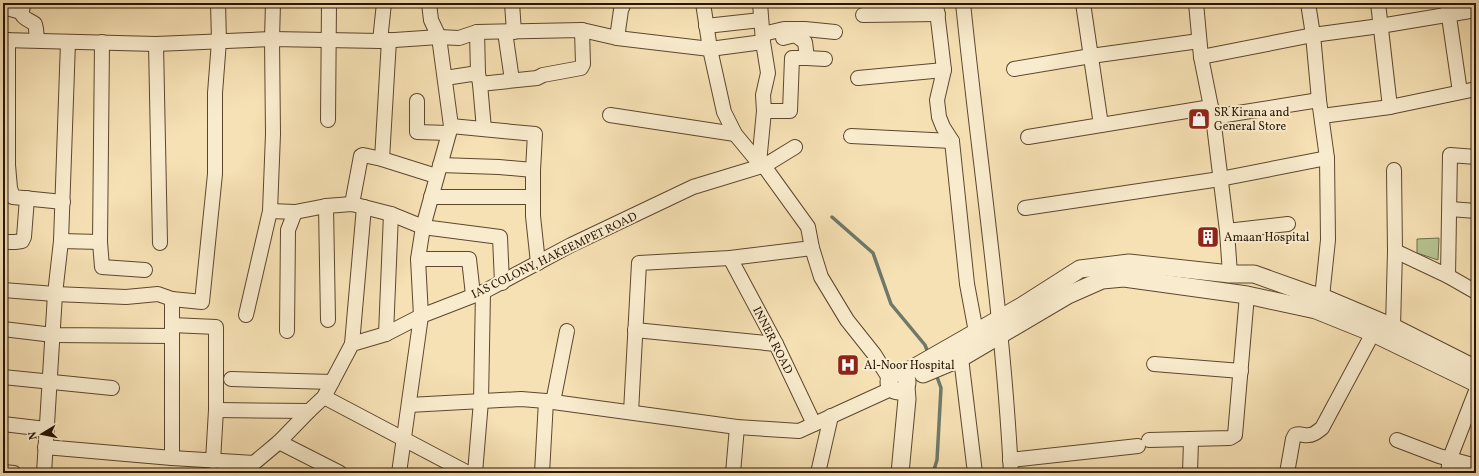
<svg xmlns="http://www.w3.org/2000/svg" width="1479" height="476" font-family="Vollkorn,serif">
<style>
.green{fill:#b6c492;stroke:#6f6c4a}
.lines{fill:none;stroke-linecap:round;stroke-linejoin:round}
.stream{stroke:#6e796a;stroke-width:3.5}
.minor-casing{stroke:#5c472e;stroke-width:16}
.tertiary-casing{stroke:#5c472e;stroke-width:19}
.minor{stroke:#f9ecce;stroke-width:14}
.tertiary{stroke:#f9ecce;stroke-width:17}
.labels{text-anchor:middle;stroke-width:4;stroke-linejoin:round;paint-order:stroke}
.poi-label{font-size:12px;fill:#281402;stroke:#f9ecce;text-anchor:start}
.street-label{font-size:12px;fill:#281402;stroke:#f9ecce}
</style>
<rect width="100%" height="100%" fill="#f6e1b4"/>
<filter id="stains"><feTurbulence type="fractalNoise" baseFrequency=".005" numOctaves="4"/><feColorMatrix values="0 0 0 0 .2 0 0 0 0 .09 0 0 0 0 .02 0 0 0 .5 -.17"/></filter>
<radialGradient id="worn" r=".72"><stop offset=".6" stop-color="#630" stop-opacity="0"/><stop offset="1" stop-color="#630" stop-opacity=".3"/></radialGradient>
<polygon class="green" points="1439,238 1438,260 1417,253 1417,239"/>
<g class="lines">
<g class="stream">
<polyline points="832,217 873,253 891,304 925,345 929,355"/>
<polyline points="933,473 937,460 941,388 936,374"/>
</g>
<g class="minor-casing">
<g id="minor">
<path d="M 24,3 C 19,19 23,16 35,24 L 36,29 L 37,40"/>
<polyline points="512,3 514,32"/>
<polyline points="703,3 710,49 724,112 735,134 759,163 764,166 808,227 812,248 821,277 847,320 874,354 889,378"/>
<polyline points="760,3 763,42 768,73 763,95 764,111 790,111 792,58 807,58 825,59"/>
<polyline points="936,3 944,70 937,100 939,117 943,127 952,141 967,284 976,332"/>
<path d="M 963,3 C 979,160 1003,316 1011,473"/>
<polyline points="1083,3 1101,125"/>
<polyline points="1196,3 1201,57 1213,117 1227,231 1230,274"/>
<polyline points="1308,3 1313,35 1319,100 1327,158 1328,240 1322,297 1318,306"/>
<polyline points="1378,3 1390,107"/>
<polyline points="1447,3 1460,92"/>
<polyline points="3,7 21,12"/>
<polyline points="863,15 938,14"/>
<polyline points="706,26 761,20"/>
<polyline points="477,32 478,73"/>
<polyline points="505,32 512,80"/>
<polyline points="763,34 784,29 805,29 835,32"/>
<polyline points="617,38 621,10 624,3"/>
<polyline points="783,38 795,35 805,42 807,58"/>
<polyline points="3,40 156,44 272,39 380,41 439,37 459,38 477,32 582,30 617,38 710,49 763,42"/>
<polyline points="8,40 8,165 10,188 13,197 63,202"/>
<polyline points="389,40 382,159 436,176"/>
<polyline points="380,41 384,3"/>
<polyline points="102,42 100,242 102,267 145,270"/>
<polyline points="156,44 160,243"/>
<polyline points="1201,57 1313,35 1380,26 1476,10"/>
<polyline points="1014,69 1091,56 1199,41"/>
<polyline points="445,78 478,73 480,84 484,129"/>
<polyline points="858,78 944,70"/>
<polyline points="480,84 537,78 543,75 581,68 583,64 582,30"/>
<polyline points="417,101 417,132 448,133"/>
<polyline points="610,115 735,134"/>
<polyline points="1322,116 1390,107 1476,89"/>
<polyline points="1213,117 1319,100"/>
<polyline points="328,120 329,3"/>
<polyline points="451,126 535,134 533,170 533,216 538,263"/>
<polyline points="851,136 952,141"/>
<polyline points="1028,137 1211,107"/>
<polyline points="759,163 764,111"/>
<polyline points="440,165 499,167 533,170"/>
<polyline points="764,166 795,147"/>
<polyline points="431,197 533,197"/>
<polyline points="352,204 361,156 363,155 382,159"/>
<polyline points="326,206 328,320"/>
<polyline points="1025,208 1220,179 1327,158"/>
<polyline points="1450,209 1476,211"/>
<polyline points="270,211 295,212 326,206 352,204 391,214 423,227 500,237 502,283"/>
<polyline points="1227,231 1288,224"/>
<polyline points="61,241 100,242"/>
<polyline points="3,242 15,242 22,241 24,237 27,198"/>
<polyline points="1395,251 1448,276 1476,292"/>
<polyline points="730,258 776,344 814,424"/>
<polyline points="418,259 469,259 473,295"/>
<polyline points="1448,276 1450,155 1476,157"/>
<polyline points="3,290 55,294 126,297 158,294 172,299 202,302 215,174 215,93 219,41 218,3"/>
<polyline points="172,299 172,458"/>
<polyline points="246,315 270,211 273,134 272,39 273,3"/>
<polyline points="172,325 216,327 216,410 213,461"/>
<polyline points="3,329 53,335 172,336"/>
<polyline points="635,330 776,344"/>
<polyline points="287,331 288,230 295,212"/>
<polyline points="386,334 391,214"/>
<polyline points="1391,337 1393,327 1395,251 1394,170"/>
<polyline points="352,344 364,207"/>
<polyline points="961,358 975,473"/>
<polyline points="1154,364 1241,371"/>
<polyline points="3,377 112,388"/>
<polyline points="231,379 332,382"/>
<polyline points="324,397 468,473"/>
<polyline points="553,402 567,331"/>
<polyline points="409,405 521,399 546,401 737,427 799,431 891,389"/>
<polyline points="216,410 309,411"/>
<polyline points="631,412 639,263 730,258 812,248"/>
<polyline points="3,424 46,429"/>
<polyline points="1149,440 1230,438 1235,435 1247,295"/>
<polyline points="1397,440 1439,456 1476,466"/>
<polyline points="279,442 340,473"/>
<polyline points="45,447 172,458 254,463 279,442 309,411 324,397 352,344 386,334 421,316 483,292 571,245 693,187 762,166"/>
<polyline points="1010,460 1138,446"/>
<polyline points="3,472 14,473"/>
<polyline points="44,473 55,294 61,241 68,42"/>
<polyline points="399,473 421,316 418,259 423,227 451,126 439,37 431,20 429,3"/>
<polyline points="475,473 481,401 483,292"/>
<polyline points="542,473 546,401"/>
<polyline points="733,473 737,427"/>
<polyline points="818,473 831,416"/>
<polyline points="1190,473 1191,440"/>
<path d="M 1287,473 L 1293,439 L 1295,435 C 1301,433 1304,436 1309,435 C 1314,435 1318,431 1322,428 L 1373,333"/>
<polyline points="1448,473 1450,458 1476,391"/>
</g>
</g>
<g class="tertiary-casing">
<g id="tertiary">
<circle cx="898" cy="382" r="9"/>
<polyline points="903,374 1022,306 1080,269 1129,263 1230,274 1254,274 1310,294 1322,297 1393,327 1476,369"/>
<polyline points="923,374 961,358 1068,295 1102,280 1124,278 1247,295 1316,310 1373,333 1476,383"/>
<polyline points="900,473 907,399 906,387"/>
</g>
</g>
<use href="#minor" class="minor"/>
<use href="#tertiary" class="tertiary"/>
</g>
<defs>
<g id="shop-square" transform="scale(1.15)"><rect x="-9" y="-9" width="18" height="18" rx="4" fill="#8f2418" stroke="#f9ecce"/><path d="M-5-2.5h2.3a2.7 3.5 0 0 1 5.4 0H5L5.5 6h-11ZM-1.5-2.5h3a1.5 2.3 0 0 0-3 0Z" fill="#fff"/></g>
<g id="building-square" transform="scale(1.15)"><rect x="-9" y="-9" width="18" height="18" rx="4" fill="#8f2418" stroke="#f9ecce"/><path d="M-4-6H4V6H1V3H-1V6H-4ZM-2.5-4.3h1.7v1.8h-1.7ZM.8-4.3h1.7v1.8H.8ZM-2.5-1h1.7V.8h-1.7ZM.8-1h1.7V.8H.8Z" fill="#fff"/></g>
<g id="hospital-square" transform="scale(1.15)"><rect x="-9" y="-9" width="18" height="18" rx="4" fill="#8f2418" stroke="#f9ecce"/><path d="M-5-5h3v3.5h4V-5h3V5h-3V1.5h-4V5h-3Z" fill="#fff"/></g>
</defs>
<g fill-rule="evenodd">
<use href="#shop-square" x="1199" y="119"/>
<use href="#building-square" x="1208" y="237"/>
<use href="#hospital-square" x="848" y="365"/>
</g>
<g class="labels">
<g class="poi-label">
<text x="1214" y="116">SR Kirana and<tspan x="1214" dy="14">General Store</tspan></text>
<text x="1224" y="241">Amaan Hospital</text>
<text x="864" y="369">Al-Noor Hospital</text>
</g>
<g class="street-label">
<text transform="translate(554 255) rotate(-26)" y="4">IAS COLONY, HAKEEMPET ROAD</text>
<text transform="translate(773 340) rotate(63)" y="4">INNER ROAD</text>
</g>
</g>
<rect width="1479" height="476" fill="none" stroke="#f6e1b4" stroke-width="16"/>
<rect x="4" y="4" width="1471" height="468" fill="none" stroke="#281402" stroke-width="2"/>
<rect x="8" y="8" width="1463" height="460" fill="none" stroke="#281402"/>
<g transform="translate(42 434) rotate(260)" stroke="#f9ecce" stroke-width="3" paint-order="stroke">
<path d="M0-3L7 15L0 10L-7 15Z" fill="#281402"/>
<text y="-6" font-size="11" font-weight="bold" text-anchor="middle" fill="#281402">N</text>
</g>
<rect width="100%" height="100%" filter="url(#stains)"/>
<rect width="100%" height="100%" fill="url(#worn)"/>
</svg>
